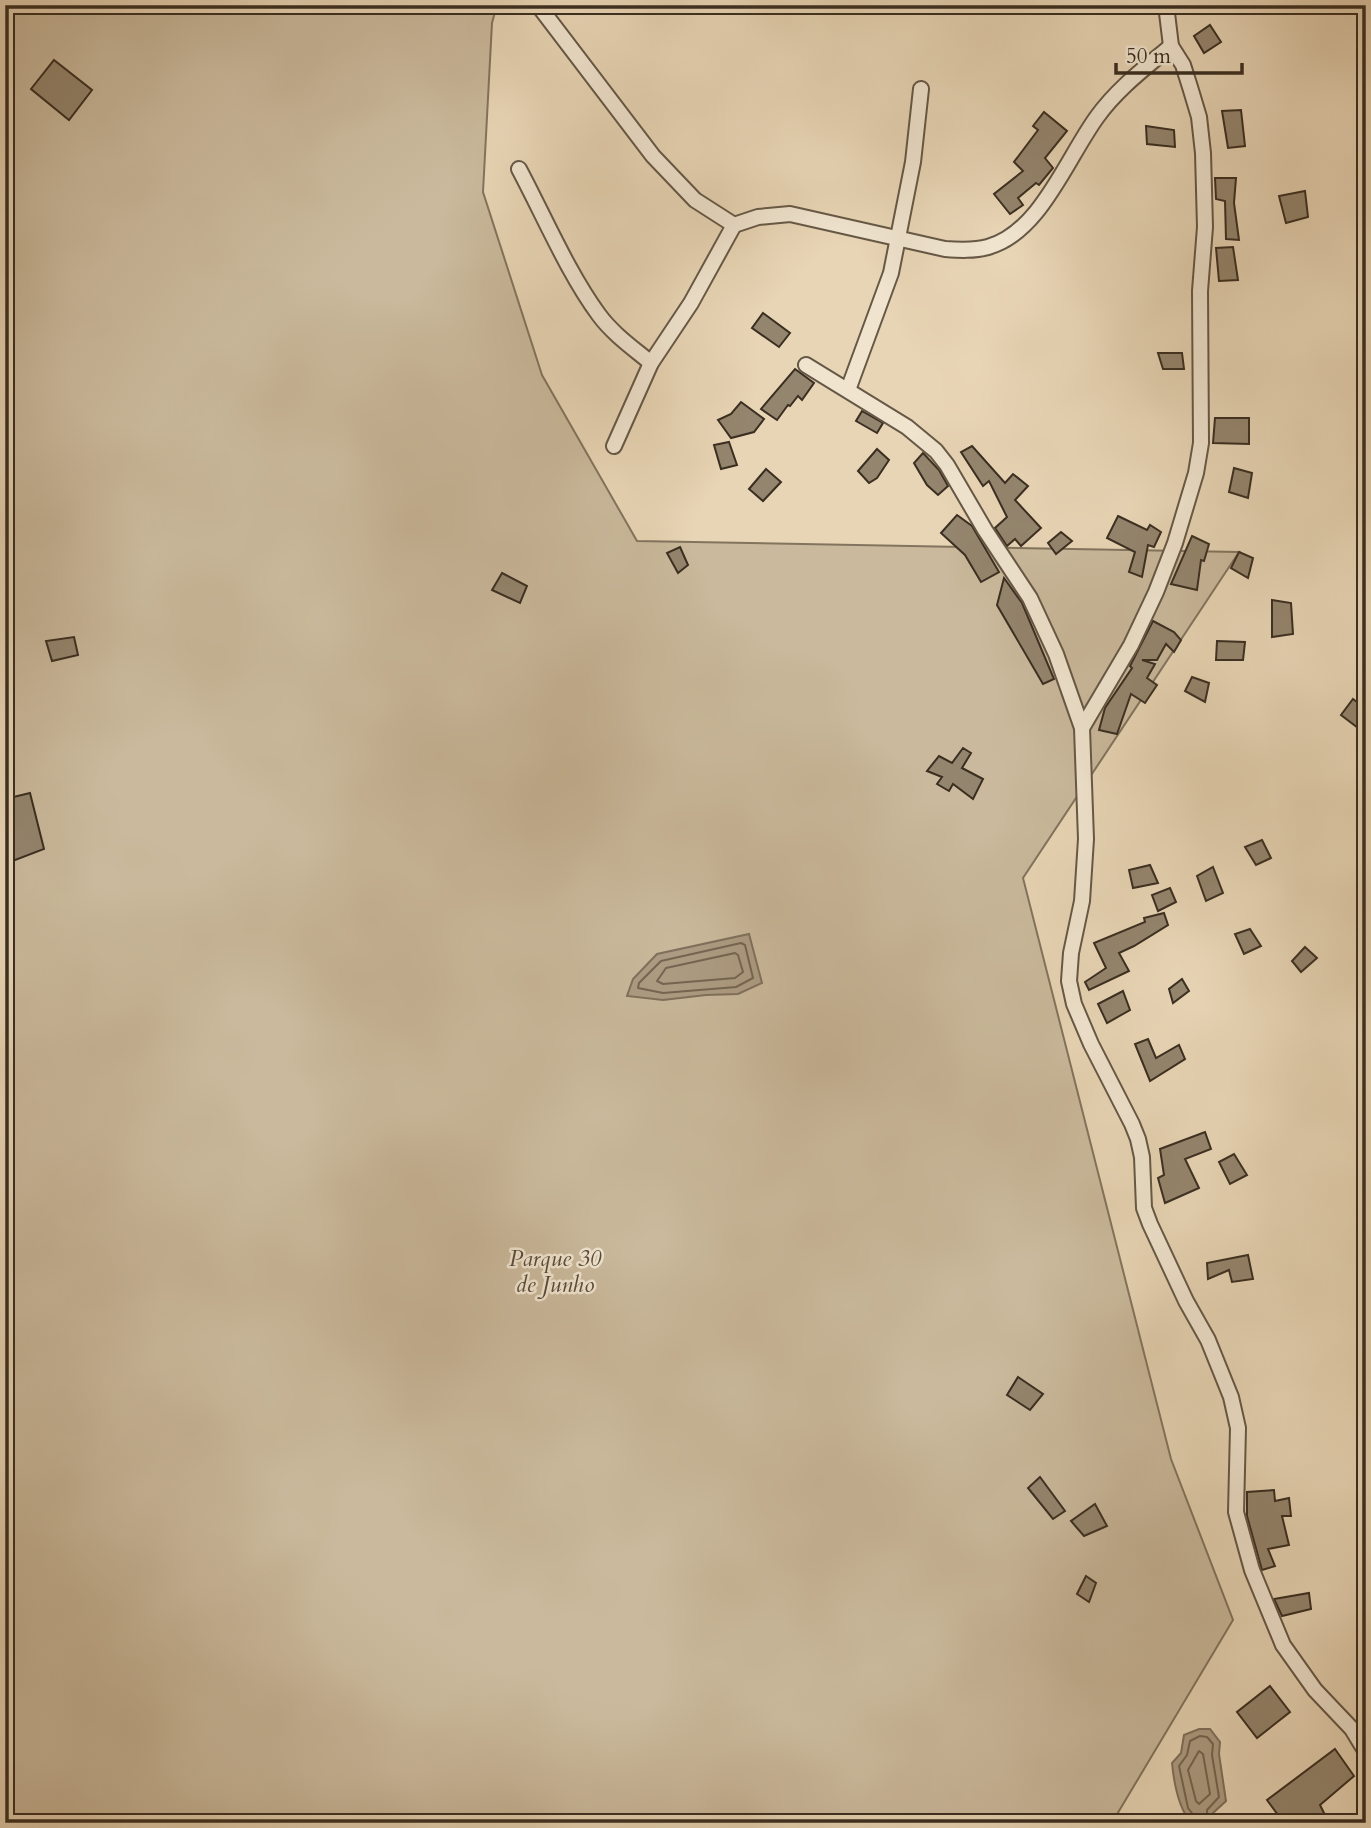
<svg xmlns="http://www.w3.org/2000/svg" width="1371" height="1828" font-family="Cardo,serif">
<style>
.green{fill:#cab99c;stroke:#82745e;stroke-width:2}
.water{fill:#ad9c83;stroke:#7f705c;stroke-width:2}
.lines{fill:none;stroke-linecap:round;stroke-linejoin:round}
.shore{stroke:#746552;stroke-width:2}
.building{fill:#94856e;stroke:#3a2e21;stroke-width:2}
.street-casing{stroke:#665846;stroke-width:18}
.street{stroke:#f0e4cf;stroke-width:14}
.labels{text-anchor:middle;stroke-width:5;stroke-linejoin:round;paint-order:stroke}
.park-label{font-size:23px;font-style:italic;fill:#574a3a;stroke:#f0e4cf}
</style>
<rect width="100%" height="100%" fill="#e8d5b5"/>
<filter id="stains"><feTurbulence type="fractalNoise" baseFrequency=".00286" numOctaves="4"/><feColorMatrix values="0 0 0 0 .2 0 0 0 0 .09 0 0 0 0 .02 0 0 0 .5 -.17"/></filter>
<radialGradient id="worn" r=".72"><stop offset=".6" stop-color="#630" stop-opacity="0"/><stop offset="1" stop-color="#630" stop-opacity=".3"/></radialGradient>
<polygon class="green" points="5,5 497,5 492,23 483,192 542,375 637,541 1239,552 1023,878 1171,1459 1233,1620 1113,1821 1116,1823 5,1823"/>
<g class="water">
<polygon points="749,934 762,983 738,994 706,995 663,1000 627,996 633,979 657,954"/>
<path d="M 1199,1729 L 1210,1729 L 1220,1742 L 1219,1754 L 1226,1801 L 1213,1813 L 1213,1823 L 1191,1823 C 1178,1807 1174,1784 1172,1763 L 1181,1753 L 1184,1735 Z"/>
</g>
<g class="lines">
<g class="shore">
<polygon points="741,943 745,945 753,978 736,987 663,993 638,988 639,983 661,961"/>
<polygon points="735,953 738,955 743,972 735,978 663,984 657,981 666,968"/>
<polygon points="1199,1751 1203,1754 1210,1794 1199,1804 1196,1801 1188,1770"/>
<polyline points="1196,1823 1195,1817 1188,1808 1179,1766 1187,1755 1190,1741 1200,1736 1207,1737 1213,1744 1212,1755 1219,1797 1207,1810 1207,1823"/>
</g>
</g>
<g class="building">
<polygon points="1210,25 1221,42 1204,53 1194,36"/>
<polygon points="54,60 92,90 69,120 31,89"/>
<polygon points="1241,110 1245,146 1228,148 1222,111"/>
<polygon points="1044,112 1067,131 1045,158 1053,168 1039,185 1036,183 1018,198 1023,205 1010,214 994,194 1023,171 1014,162 1038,130 1033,126"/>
<polygon points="1146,126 1174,130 1175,147 1147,144"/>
<polygon points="1215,178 1236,178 1234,203 1239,240 1226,239 1225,201 1216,199"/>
<polygon points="1305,191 1308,217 1286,223 1279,196"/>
<polygon points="1233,247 1238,280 1219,281 1216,248"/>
<polygon points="763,313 790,333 779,347 752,328"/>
<polygon points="1158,353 1182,353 1184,369 1163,369"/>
<polygon points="795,369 814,383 802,400 798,396 790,406 788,405 777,420 761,409"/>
<polygon points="741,402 764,419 754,432 731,438 718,420 731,414"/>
<polygon points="862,411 883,423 877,433 856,421"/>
<polygon points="1215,418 1249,418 1249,444 1213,443"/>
<polygon points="729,442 737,465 721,469 714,445"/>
<polygon points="972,446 1005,483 1013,474 1028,486 1015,500 1041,528 1021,546 1015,539 1007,546 995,528 1007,517 989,481 983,486 961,452"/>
<polygon points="877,449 889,460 877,478 869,483 858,471"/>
<polygon points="923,453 939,470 948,486 938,495 927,485 914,463"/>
<polygon points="1234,468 1252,473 1248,498 1229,492"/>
<polygon points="766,469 781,482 763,501 749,489"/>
<polygon points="957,515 972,526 999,572 981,582 965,555 941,533"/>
<polygon points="1118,516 1147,530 1150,525 1161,532 1154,547 1148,545 1142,577 1129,572 1135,552 1107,538"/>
<polygon points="1061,532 1072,541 1056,554 1048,543"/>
<polygon points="1192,536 1209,544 1204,561 1201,560 1197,590 1171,584"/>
<polygon points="680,547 688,565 678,573 667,553"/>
<polygon points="1239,552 1253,558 1248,578 1231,568"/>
<polygon points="502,573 527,586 520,603 492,590"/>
<polygon points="1004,578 1022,603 1054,679 1043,684 997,605"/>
<polygon points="1272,600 1291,603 1293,634 1272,637"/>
<polygon points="1153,621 1174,632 1181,640 1174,652 1166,644 1157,660 1142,660 1155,664 1147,678 1157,685 1145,703 1131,694 1117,734 1099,730 1105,708 1132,668 1130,666"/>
<polygon points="74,637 78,655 52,661 46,641"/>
<polygon points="1217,641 1245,642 1243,660 1216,660"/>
<polygon points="1192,677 1209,683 1205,702 1185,691"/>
<polygon points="1353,699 1366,709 1366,734 1341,715"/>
<polygon points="963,748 971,753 962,768 983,779 973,799 953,784 949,791 937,784 942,777 927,771 939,756 952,763"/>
<polygon points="30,793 44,849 10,862 5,846 5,799"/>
<polygon points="1262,840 1271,858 1256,865 1245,847"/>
<polygon points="1150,865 1158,883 1133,888 1129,870"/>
<polygon points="1213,867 1223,893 1206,901 1197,876"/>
<polygon points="1170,888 1176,902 1158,911 1152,895"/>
<polygon points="1164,913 1168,925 1134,946 1119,953 1129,971 1089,990 1085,982 1106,968 1094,943 1145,922 1144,918"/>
<polygon points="1250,929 1261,946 1244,954 1235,934"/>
<polygon points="1305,947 1317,958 1301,972 1292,961"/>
<polygon points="1182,979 1189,991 1173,1003 1169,989"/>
<polygon points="1123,991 1130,1010 1107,1023 1098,1004"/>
<polygon points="1148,1039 1156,1058 1179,1045 1185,1059 1150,1081 1135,1044"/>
<polygon points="1205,1132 1211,1149 1185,1159 1199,1188 1165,1203 1158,1178 1164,1175 1160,1149"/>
<polygon points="1234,1154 1247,1175 1230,1184 1219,1162"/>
<polygon points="1248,1255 1253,1279 1232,1282 1229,1270 1208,1279 1207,1263"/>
<polygon points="1018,1377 1043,1394 1030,1410 1007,1395"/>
<polygon points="1040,1477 1065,1511 1053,1519 1028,1488"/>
<polygon points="1274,1490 1275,1501 1289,1498 1291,1516 1282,1516 1289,1545 1268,1549 1275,1566 1262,1570 1247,1516 1247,1492"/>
<polygon points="1095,1504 1107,1526 1084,1536 1071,1521"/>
<polygon points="1086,1576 1096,1583 1089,1602 1077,1594"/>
<polygon points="1309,1593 1311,1609 1282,1616 1274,1599"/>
<polygon points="1270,1686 1290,1712 1257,1738 1237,1712"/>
<polygon points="1335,1749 1354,1776 1320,1805 1329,1823 1284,1823 1267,1800"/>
</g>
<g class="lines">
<g class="street-casing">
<g id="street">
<polyline points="538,5 653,156 695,200 734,225"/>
<path d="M 519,169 C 544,216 568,273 599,315 C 613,334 633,348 651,363"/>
<polyline points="806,365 907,427 936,451 947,465 985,530 1030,598 1056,654 1082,728 1086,839 1082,901 1071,953 1069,981 1074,1004 1091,1044 1132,1124 1138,1139 1142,1157 1144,1208 1150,1224 1186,1301 1208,1340 1231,1397 1238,1428 1236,1512 1252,1570 1283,1645 1315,1690 1352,1729 1366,1752"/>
<polyline points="848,390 891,273 913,162 921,89"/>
<path d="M 614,446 L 651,363 L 691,303 L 734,225 L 758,217 L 790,214 L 945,249 C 959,250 974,251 988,247 C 1040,233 1067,158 1097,117 C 1117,89 1145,68 1171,46"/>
<polyline points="1082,728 1131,645 1156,592 1175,543 1196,473 1201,443 1200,291 1205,227 1203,153 1199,117 1190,87 1183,65 1171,46 1166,5"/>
</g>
</g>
<use href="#street" class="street"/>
</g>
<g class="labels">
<g class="park-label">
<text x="555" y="1266">Parque 30<tspan x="555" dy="26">de Junho</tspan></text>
</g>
</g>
<rect width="1371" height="1828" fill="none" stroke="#e8d5b5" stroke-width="28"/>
<rect x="7" y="7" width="1357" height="1814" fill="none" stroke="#3a2e21" stroke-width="3.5"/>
<rect x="14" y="14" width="1343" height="1800" fill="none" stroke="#3a2e21" stroke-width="2"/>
<path d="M1116 63v10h126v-10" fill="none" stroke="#3a2e21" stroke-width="3.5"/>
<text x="1126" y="63" font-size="21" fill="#3a2e21" stroke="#f0e4cf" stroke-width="5" paint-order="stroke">50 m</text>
<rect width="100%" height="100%" filter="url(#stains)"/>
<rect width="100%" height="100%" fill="url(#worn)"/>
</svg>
